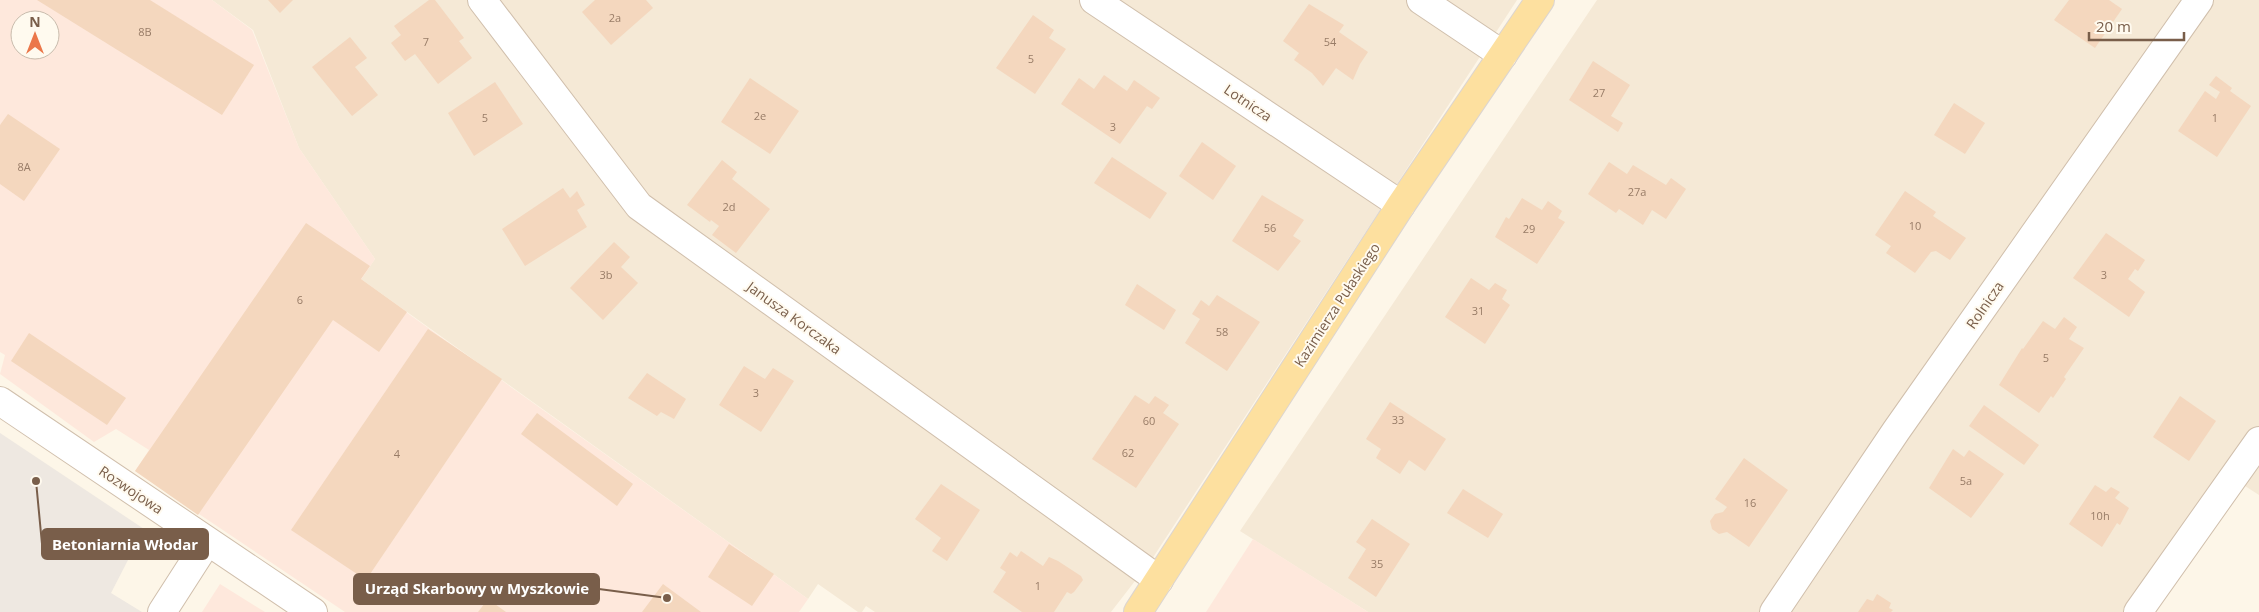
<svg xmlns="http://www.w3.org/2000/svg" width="2259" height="612" font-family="'Open Sans',sans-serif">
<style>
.residential{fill:#f5e9d6}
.commercial{fill:#fee8dc;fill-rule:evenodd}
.industrial{fill:#eee8e1}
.building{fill:#f4d7be}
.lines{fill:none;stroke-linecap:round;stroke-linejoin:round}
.minor-casing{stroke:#d0bfac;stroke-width:30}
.major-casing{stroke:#dcd5d0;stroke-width:30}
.minor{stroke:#fff;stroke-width:28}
.major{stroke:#fde09f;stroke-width:28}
.labels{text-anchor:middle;stroke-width:4;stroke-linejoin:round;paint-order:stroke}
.number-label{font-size:11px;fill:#987c67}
.street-label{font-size:14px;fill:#795e4a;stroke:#fffaef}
.leader{fill:none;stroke:#795e4a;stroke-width:2}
.callout-dot{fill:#795e4a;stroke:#fffaef;stroke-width:2}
.callout{fill:#795e4a;stroke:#795e4a;stroke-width:2}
.callout-label{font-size:15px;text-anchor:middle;font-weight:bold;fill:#fff}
</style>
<rect width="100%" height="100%" fill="#fdf6e8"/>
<g class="residential">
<polygon points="212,0 1517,0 1152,559 1111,612 875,612 866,606 862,612 858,612 818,584 808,599 361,279 375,259 299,148 253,30"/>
<polygon points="1597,0 2259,0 2259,495 2231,477 2142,612 1368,612 1240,531"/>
</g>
<g class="commercial">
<path d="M 0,0 L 212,0 L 252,30 L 299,148 L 375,259 L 361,280 L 808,599 L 799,612 L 345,612 L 135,471 L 149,450 L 116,429 L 94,442 L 0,374 L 5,355 L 0,352 ZM 20,20 L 50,20 L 50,50 L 20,50 Z"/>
<polygon points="1253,539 1368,612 1206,612"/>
<polygon points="220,584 265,612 202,612"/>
</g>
<polygon class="industrial" points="0,433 144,529 111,593 142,612 0,612"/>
<g class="building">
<polygon points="37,0 150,0 254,65 222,115"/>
<polygon points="268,0 293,0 280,13"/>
<polygon points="429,0 435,0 464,38 459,41 472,58 438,84 415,54 405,61 391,43 401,35 394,26"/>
<polygon points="595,0 646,0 653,8 611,45 582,12"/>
<polygon points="2069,0 2109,0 2122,9 2095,48 2054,20"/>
<polygon points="1309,4 1344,25 1339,32 1368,52 1360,64 1353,80 1336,68 1323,86 1312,73 1294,60 1299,53 1283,41"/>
<polygon points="1033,15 1054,30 1049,38 1066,49 1035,94 996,68"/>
<polygon points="350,37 367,58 355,67 378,95 352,116 312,67"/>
<polygon points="1593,61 1630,85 1611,116 1623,123 1618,132 1569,100"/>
<polygon points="1104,75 1127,91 1134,80 1160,98 1152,109 1147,106 1120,144 1061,104 1079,78 1094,89"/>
<polygon points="2216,76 2232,88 2230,91 2251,106 2217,157 2178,131 2205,91 2216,99 2220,92 2209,85"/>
<polygon points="750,78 799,111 770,154 721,122"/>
<polygon points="495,82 523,124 474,156 448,113"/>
<polygon points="1954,103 1985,123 1965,154 1934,135"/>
<polygon points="8,114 60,149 24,201 0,184 0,125"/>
<polygon points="1202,142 1236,166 1213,200 1179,176"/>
<polygon points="1112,157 1167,193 1150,219 1094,183"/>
<polygon points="722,160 737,172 732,179 770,209 736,253 712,235 719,226 711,220 710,222 687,205"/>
<polygon points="1609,162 1627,174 1633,165 1666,185 1671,178 1686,189 1666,219 1652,210 1643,225 1619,209 1616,213 1588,194"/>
<polygon points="563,188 570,198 577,191 585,205 577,210 587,227 525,266 502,229"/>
<polygon points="1905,191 1936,212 1933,216 1966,238 1950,260 1936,251 1931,252 1915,273 1886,253 1891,246 1875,235"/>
<polygon points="1262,195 1304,220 1293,236 1301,241 1278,271 1232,241"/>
<polygon points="1522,198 1542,210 1548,201 1562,211 1558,218 1565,222 1537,264 1495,237 1506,217 1509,219"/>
<polygon points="306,223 370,266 361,279 407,312 379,352 333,320 198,515 135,471"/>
<polygon points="2106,233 2145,260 2138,271 2135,269 2128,279 2145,292 2129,317 2073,278"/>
<polygon points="614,242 630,257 621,267 638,283 603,320 570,288"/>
<polygon points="1471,278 1489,290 1495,283 1507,290 1502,299 1510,305 1485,344 1445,317"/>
<polygon points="1137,284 1176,310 1164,330 1125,305"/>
<polygon points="1217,295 1260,322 1227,371 1185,343 1200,319 1192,314 1201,300 1209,306"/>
<polygon points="2064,317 2077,327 2069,339 2084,348 2064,377 2066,379 2053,398 2051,396 2039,413 1999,385 2022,348 2023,349 2043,321 2055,329"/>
<polygon points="428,329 502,379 366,580 291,530"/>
<polygon points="29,333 126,398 107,425 11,361"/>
<polygon points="744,366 765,379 773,368 794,381 761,432 719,405"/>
<polygon points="647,373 686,399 674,419 661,412 657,416 628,398"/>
<polygon points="1135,395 1149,404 1155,396 1169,405 1163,413 1179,424 1136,488 1092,459"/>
<polygon points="2180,396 2216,421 2189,461 2153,437"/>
<polygon points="1390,402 1446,439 1425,471 1409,460 1400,474 1376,458 1381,449 1366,439"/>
<polygon points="1984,405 2039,445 2024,465 1969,426"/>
<polygon points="537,413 633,484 617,506 521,434"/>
<polygon points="1953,449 1964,457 1969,450 2004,474 1971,518 1929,488"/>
<polygon points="1744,458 1788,490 1749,547 1727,532 1719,534 1712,529 1710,521 1715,514 1723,512 1727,507 1715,499"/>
<polygon points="941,484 980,510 947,561 932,551 941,538 915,519"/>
<polygon points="2095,485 2106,492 2111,487 2120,492 2115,498 2129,508 2120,525 2117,523 2102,547 2069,524"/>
<polygon points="1463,489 1503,514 1488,538 1447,513"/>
<polygon points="1372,519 1410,544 1376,597 1348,578 1366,549 1356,542"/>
<polygon points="729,544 774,574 752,606 708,577"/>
<polygon points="1021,551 1043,566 1049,557 1058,561 1081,576 1083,580 1074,592 1071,594 1067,592 1054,612 1022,612 993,592 1006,572 1000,568 1010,552 1017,557"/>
<polygon points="663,584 701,612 642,612"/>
<polygon points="1877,594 1891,603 1889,608 1893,610 1891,612 1858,612 1867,599 1873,601"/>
<polygon points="488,599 506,612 478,612"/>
</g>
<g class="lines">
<g class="minor-casing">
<g id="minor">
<polyline points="482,0 639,206 1159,580"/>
<polyline points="1094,0 1401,205"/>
<polyline points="1421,0 1503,55"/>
<polyline points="0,401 313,612"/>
<polyline points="162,612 207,542"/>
<polyline points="1774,612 1896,431 2199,0"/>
<polyline points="2138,612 2259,441"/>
</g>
</g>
<g class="major-casing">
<polyline id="major" points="1138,612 1401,205 1540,0"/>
</g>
<use href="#minor" class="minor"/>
<use href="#major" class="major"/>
</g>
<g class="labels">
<g class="number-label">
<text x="615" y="22">2a</text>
<text x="145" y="36">8B</text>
<text x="426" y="46">7</text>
<text x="1330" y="46">54</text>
<text x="1031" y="63">5</text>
<text x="1599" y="97">27</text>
<text x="760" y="120">2e</text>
<text x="485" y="122">5</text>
<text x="2215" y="122">1</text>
<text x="1113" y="131">3</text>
<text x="24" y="171">8A</text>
<text x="1637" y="196">27a</text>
<text x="729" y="211">2d</text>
<text x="1915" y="230">10</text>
<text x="1270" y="232">56</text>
<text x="1529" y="233">29</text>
<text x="606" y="279">3b</text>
<text x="2104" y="279">3</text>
<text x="300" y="304">6</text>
<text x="1478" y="315">31</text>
<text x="1222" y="336">58</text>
<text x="2046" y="362">5</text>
<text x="756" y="397">3</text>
<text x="1398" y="424">33</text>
<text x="1149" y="425">60</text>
<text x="1128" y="457">62</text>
<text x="397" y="458">4</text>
<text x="1966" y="485">5a</text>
<text x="1750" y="507">16</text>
<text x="2100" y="520">10h</text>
<text x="1377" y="568">35</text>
<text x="1038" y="590">1</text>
</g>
<g class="street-label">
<text transform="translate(1248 103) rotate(34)" y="5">Lotnicza</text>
<text transform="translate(1337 305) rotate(-57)" y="5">Kazimierza Pułaskiego</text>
<text transform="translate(1985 305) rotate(-55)" y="5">Rolnicza</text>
<text transform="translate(794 318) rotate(36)" y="5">Janusza Korczaka</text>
<text transform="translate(131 490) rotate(34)" y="5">Rozwojowa</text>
</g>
</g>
<path class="leader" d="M36 481L42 544M667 598L599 589"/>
<g class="callout-dot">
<circle cx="36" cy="481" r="5"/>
<circle cx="667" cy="598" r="5"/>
</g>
<g class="callout">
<rect x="42" y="529" width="166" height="30" rx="5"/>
<rect x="354" y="574" width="245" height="30" rx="5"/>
</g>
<g class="callout-label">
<text x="125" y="550">Betoniarnia Włodar</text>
<text x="477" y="594">Urząd Skarbowy w Myszkowie</text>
</g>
<g transform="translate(35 35)"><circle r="24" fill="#fffaef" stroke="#c9bcad"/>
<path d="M0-4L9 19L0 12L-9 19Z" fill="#eb774a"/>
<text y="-8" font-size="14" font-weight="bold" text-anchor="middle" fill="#795e4a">N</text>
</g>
<path d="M2089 32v8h95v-8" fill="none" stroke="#795e4a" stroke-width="2.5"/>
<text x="2096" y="32" font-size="15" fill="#795e4a" stroke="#fffaef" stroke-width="4" paint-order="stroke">20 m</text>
</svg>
